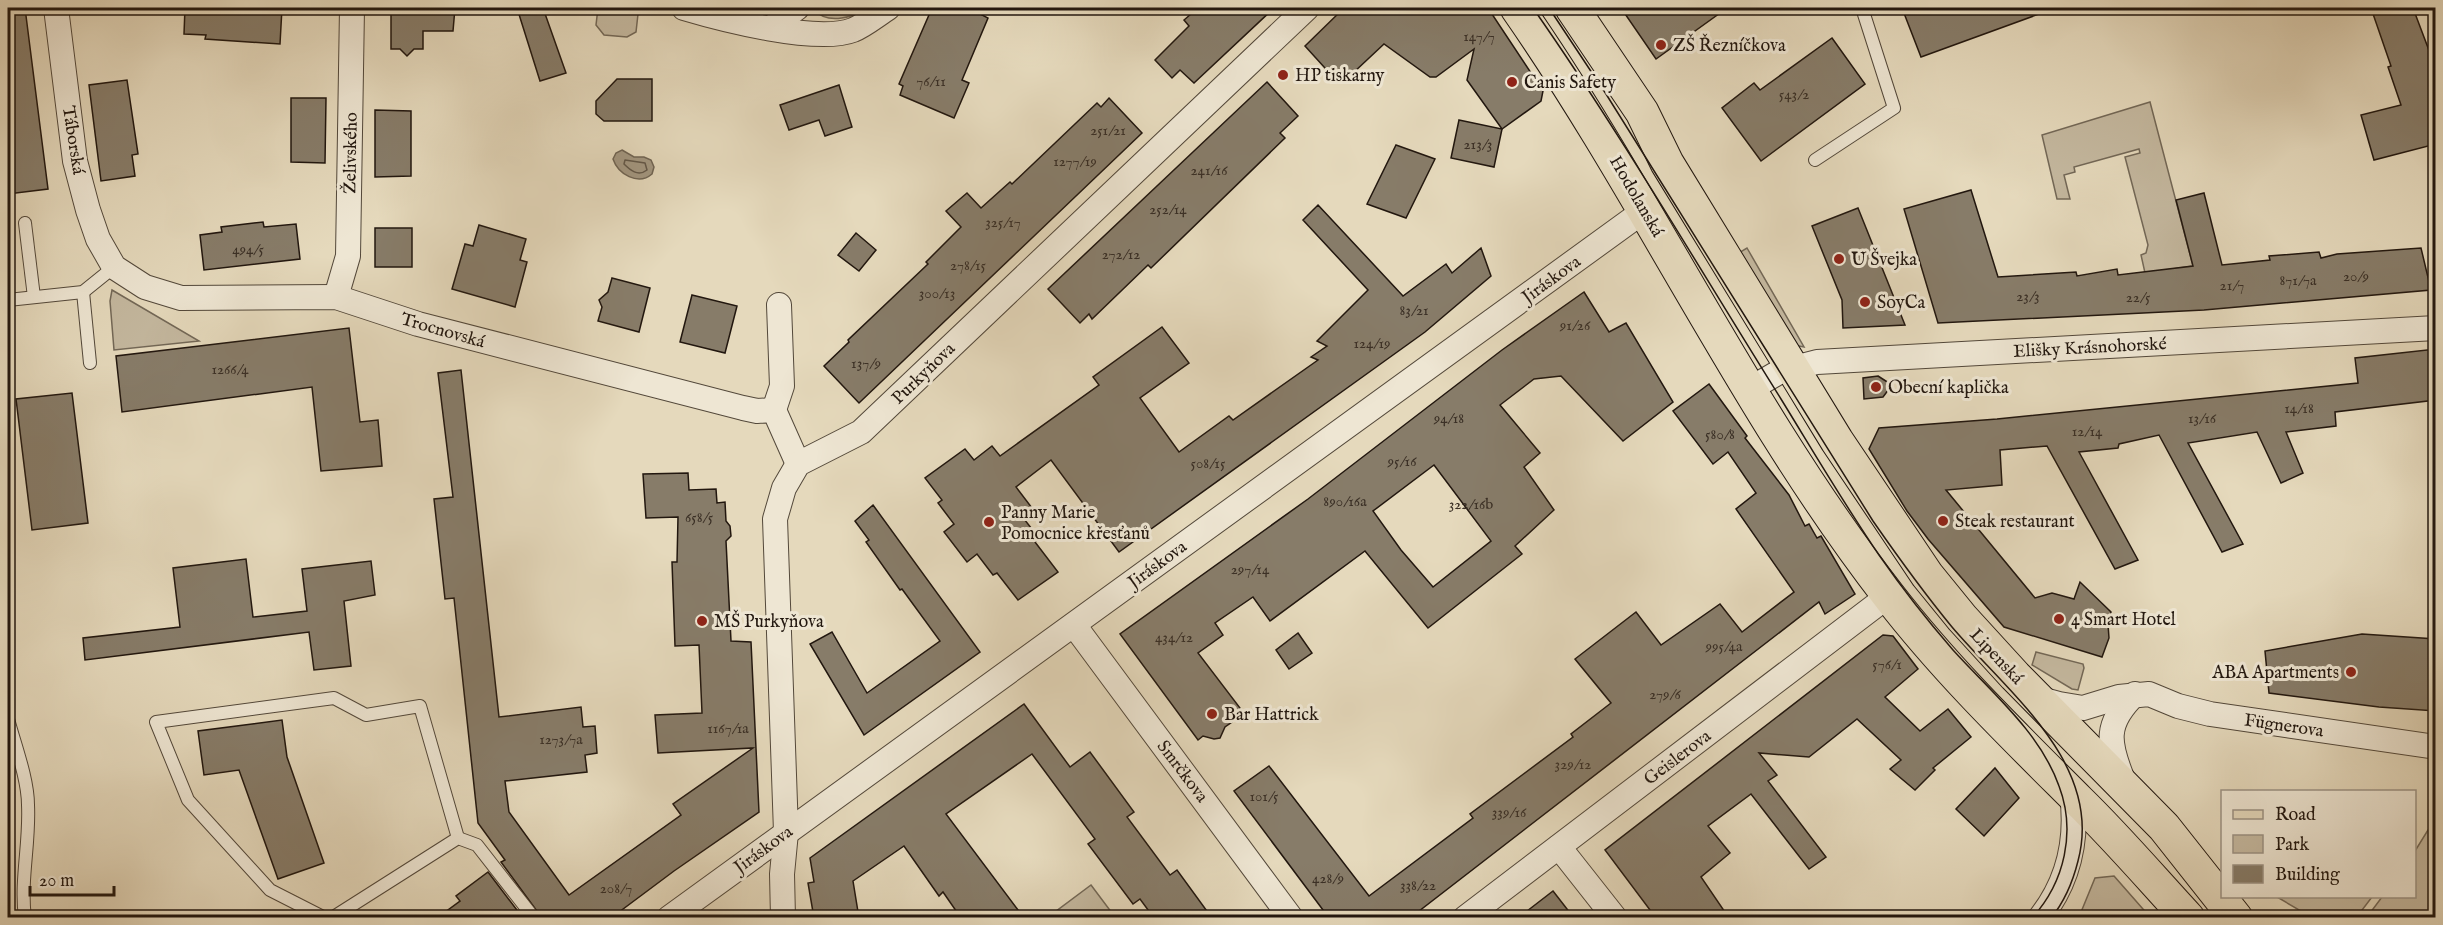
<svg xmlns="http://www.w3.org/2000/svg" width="2443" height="925" font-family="'IM FELL English',serif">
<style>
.green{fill:#c4b89f;stroke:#736857;stroke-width:1.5}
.water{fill:#a39781;stroke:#6f6453;stroke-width:1.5}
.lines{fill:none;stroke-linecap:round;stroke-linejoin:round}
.shore{stroke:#625748;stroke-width:1.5}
.building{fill:#877c69;stroke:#22170f;stroke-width:1.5;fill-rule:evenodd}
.lane-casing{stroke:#53483a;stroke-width:14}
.street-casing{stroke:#53483a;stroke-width:26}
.primary-casing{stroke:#22170f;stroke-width:35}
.lane{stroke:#eee6d3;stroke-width:12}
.street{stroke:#eee6d3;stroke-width:24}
.primary{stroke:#e5d9bc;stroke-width:33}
.tram{stroke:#22170f;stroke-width:1.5}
.poi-dot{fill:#8f2418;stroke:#eee6d3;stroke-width:2}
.labels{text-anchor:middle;stroke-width:6;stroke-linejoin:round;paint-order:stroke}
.number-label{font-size:15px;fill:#3b3026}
.poi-label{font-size:18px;fill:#22170f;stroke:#eee6d3;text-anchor:start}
.street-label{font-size:18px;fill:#22170f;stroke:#eee6d3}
</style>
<rect width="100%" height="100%" fill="#e5d9bc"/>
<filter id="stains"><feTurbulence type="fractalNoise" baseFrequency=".00333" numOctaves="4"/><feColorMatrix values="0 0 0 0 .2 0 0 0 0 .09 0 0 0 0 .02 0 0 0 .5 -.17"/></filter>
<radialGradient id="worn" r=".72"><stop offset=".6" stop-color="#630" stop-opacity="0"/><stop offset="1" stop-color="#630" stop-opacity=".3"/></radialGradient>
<g class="green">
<polygon points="598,8 633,8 638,14 636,32 627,37 604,35 596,25"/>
<path d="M 815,8 L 871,8 C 854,16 829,26 814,10 Z"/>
<polygon points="2150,102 2193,266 2145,273 2141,255 2146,253 2148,245 2125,157 2140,153 2139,149 2074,167 2075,172 2064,175 2070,199 2057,199 2042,135"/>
<polygon points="1747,248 1804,347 1794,345 1732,257"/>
<polygon points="112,290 199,341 114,350 110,301"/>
<polygon points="2036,652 2083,664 2084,668 2078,690 2072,689 2032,665"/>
<polygon points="2435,829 2435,911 2421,917 2367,917 2382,897 2414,896 2415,851 2428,830"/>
<polygon points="2114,876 2150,917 2079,917 2095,878"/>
<polygon points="1091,885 1115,917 1059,917 1055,912"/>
<polygon points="2277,897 2372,897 2356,918 2311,917"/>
</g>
<path class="water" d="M 622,150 L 634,157 L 644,157 L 651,160 L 654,167 L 652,174 C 638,186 618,174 613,159 L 616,153 Z"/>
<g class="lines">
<path class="shore" d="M 625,160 L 645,163 L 647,170 C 638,177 630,170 624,164 Z"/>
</g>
<g class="building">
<polygon points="8,8 25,8 48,189 8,194"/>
<polygon points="185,8 282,8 280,44 205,39 206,35 184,34"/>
<polygon points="403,8 455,8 453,31 423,31 423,49 414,49 407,56 400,49 391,49 391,12 403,12"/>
<polygon points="517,8 543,8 566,73 540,81"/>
<polygon points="932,8 969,8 988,18 962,80 969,83 954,118 900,95 903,86 899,84"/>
<polygon points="1198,8 1274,8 1194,83 1180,70 1172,78 1155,60 1189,26 1184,20"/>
<polygon points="1344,8 1488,8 1543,91 1541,101 1502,129 1467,80 1474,49 1436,77 1430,77 1384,44 1352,74 1345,67 1334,78 1305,46"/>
<polygon points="1621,8 1727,8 1656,59"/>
<polygon points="1902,8 2050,8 2050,10 1921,57"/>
<polygon points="2371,8 2413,8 2436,69 2436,144 2374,160 2361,115 2401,105 2388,67 2391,66"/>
<polygon points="1832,38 1865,84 1761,161 1722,108 1754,83 1760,90"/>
<polygon points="617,79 652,79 652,121 604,121 596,114 596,101"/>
<polygon points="127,80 138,154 132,155 135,176 101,181 89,85"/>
<polygon points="1267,82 1298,116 1280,133 1285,138 1151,268 1148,265 1092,319 1089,314 1080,323 1048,289"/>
<polygon points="839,85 852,127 825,136 819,120 789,130 780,105"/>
<polygon points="291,98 326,98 325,163 291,162"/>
<polygon points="1109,98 1142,133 859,403 824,366 849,342 848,340 928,264 926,262 961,227 946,211 967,193 981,208 1010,182 1012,184 1097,103 1101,107"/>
<polygon points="375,110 411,111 411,176 375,177"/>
<polygon points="1459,120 1502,129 1494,167 1451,158"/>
<polygon points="1396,145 1435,159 1406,218 1367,204"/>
<polygon points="1971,190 1998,277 2076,272 2077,276 2117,269 2118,275 2193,266 2176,200 2204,193 2222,265 2270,260 2269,256 2319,252 2321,258 2337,254 2421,248 2431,290 2204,310 1938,323 1904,209"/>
<polygon points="1318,205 1403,296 1446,264 1452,273 1481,248 1491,276 1425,332 1119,552 1051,460 1016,487 1035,512 1024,519 1039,538 1035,542 1058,572 1018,600 997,573 993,575 977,554 967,562 944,532 954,524 938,503 942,500 925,478 965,449 974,460 992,446 1000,456 1099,385 1093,377 1162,327 1189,363 1140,398 1179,452 1229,416 1233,420 1318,360 1311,357 1327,346 1317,341 1368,290 1303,220"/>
<polygon points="1858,208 1905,325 1843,328 1842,300 1812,226"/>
<polygon points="263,222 264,227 296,224 300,259 204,270 200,235 222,232 221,227"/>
<polygon points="479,225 526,239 520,260 527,262 515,307 452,289 465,244 473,246"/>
<rect x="375" y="228" width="37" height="39"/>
<polygon points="856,233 876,250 859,271 838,255"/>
<polygon points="612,278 650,288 639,332 598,321 602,307 599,300 608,292"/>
<path d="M 1584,292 L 1609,332 L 1626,323 L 1673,402 L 1623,441 L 1561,376 L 1534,379 L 1500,405 L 1540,453 L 1524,467 L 1554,510 L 1515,546 L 1522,554 L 1428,628 L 1365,551 L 1270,621 L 1253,597 L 1215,623 L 1223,635 L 1198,653 L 1240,708 L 1228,717 L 1232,722 L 1225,727 L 1220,738 L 1214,739 L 1203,736 L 1198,740 L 1120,634 L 1308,499 L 1502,350 ZM 1434,465 L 1491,541 L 1433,587 L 1401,550 L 1373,511 Z"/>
<polygon points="692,295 737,306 725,353 680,342"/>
<polygon points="349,328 360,422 378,420 382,466 321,471 312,387 122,412 116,356"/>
<polygon points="2436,349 2436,400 2335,412 2336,426 2286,432 2303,473 2281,483 2257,432 2188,443 2243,544 2222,552 2159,435 2119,444 2118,448 2079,452 2138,560 2115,569 2047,446 2000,450 2002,485 1946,490 2035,598 2052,593 2074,599 2080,582 2111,612 2108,624 2109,638 2102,657 2004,627 1928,539 1907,511 1869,449 1879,428 1997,419 2358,383 2355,358"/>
<polygon points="461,370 499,717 581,707 583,727 595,726 597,753 585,755 587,772 505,781 509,812 569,895 681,815 673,804 753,748 658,753 655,715 702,713 699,645 675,646 672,562 677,562 678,517 646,518 643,474 688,473 689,490 716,489 717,503 725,502 726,521 730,526 731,536 726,541 731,641 751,642 759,812 674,871 611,918 542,918 501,862 505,860 478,823 454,598 445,599 434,499 453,497 438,373"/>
<polygon points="1878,376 1892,385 1883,397 1864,399 1863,378"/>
<polygon points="1709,384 1747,436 1745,438 1789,495 1805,526 1809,524 1817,538 1821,536 1855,594 1825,614 1819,602 1410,918 1329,918 1234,791 1269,766 1369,896 1473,818 1470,814 1573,737 1571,734 1611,703 1575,659 1636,612 1661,645 1720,604 1742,632 1794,592 1736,509 1756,493 1728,452 1713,464 1673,411"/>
<polygon points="72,393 88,523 32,530 16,399"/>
<polygon points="873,505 980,652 864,735 810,644 832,632 867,693 940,641 902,589 900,590 866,542 869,540 855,521"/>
<polygon points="246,559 253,617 307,611 302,569 371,561 375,595 344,601 351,666 314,670 309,632 85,660 83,638 180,627 173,568"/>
<polygon points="1298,633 1312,653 1289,669 1276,650"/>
<polygon points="2362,634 2436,639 2436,711 2379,707 2269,693 2265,651"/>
<polygon points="1883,635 1893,636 1918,669 1885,697 1920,731 1948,709 1971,737 1933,768 1935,770 1915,790 1890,769 1901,760 1857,719 1809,757 1759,753 1777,775 1768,781 1826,857 1809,869 1751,794 1708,826 1730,853 1701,877 1729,918 1656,918 1605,850"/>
<polygon points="1024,704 1070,767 1090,752 1134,812 1127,817 1170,875 1177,870 1212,918 1154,918 1140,899 1133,904 1088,844 1095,839 1032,754 946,814 1024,918 961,918 943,892 939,896 904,846 853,881 859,918 814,918 808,883 814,882 810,858"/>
<polygon points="282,720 287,757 324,863 278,879 239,770 204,775 198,731"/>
<polygon points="1995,768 2019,798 1984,836 1956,809"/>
<polygon points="488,872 523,918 437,918 460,901 456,896"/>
<polygon points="1553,891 1574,918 1518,918"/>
</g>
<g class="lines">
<g class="lane-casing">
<g id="lane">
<polyline points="1815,160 1894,108 1862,8"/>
<polyline points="25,223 34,297"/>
<polyline points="83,292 90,363"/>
<polyline points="8,300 83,292 114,267"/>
<path d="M 8,719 C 15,745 28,779 28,805 C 30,843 20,880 25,918"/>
<polyline points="325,918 270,890 188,800 156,722 334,698 366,715 420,706 458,838"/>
<polyline points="332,918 458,838 477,845 534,918"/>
</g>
</g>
<g class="street-casing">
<g id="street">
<polyline points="56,8 75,161 88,210 98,239 114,267 145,287 181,298 336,297 418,324 743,408 757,411 774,410 798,464"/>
<path d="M 684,8 C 721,19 817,44 853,30 C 865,25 877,15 888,8"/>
<polyline points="772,27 797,8"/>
<polyline points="336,297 348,256 352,8"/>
<polyline points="1750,389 1779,372 1817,362 2436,328"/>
<polyline points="774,410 782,386 779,305"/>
<polyline points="1074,625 1291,918"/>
<polyline points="2037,698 2059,704 2083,708 2119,697 2149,694 2178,706 2210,714 2436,747"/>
<path d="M 2123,780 C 2108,743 2104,724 2135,694"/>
<polyline points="1559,847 1615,918"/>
<polyline points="669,918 1645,210"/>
<polyline points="783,918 782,874 786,832 775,519 784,488 798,464 861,432 1307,8"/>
<polyline points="1465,918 1888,596"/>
<path d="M 2040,918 C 2069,881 2078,840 2072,795"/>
</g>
</g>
<g class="primary-casing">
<g id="primary">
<path d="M 1517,8 C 1649,198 1746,412 1889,596 C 1946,670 2013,735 2079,801 C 2117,838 2152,879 2188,918"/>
<polyline points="1572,8 1642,112 1667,163 1837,441 1927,575 1962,618 2015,676 2164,827 2236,918"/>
</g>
</g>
<use href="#lane" class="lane"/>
<use href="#street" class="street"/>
<use href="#primary" class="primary"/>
<g class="tram">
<path d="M 1533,8 C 1621,134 1699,268 1781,399 C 1813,451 1844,504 1879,555 C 1902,588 1927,620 1953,650 C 1990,691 2040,732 2059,786 C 2076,831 2065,882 2032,918"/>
<path d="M 1549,8 L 1606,94 L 1873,521 C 1898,557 1924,593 1952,627 C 2007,692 2104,764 2078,861 C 2073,881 2065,901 2051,918"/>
</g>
</g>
<g class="poi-dot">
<circle cx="1661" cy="45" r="6"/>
<circle cx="1283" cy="75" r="6"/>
<circle cx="1512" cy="82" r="6"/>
<circle cx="1839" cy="259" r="6"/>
<circle cx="1865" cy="302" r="6"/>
<circle cx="1876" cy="387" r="6"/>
<circle cx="1943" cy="521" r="6"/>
<circle cx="989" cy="522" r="6"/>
<circle cx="2059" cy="619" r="6"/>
<circle cx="702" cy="621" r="6"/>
<circle cx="2351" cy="672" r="6"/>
<circle cx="1212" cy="714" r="6"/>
</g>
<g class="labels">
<g class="number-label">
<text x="1479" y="41">147/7</text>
<text x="931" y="86">76/11</text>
<text x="1794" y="99">543/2</text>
<text x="1108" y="135">251/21</text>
<text x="1478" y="149">213/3</text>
<text x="1075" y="166">1277/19</text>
<text x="1209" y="175">241/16</text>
<text x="1168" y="214">252/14</text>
<text x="1003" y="227">325/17</text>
<text x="248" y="254">494/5</text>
<text x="1121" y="259">272/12</text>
<text x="968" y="270">278/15</text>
<text x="2356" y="281">20/9</text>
<text x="2298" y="285">871/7a</text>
<text x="2232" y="290">21/7</text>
<text x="937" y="298">300/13</text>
<text x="2028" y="301">23/3</text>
<text x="2138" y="302">22/5</text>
<text x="1414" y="315">83/21</text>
<text x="1575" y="330">91/26</text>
<text x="1372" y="348">124/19</text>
<text x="866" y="368">137/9</text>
<text x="230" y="374">1266/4</text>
<text x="2299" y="413">14/18</text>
<text x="1449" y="423">94/18</text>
<text x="2202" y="423">13/16</text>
<text x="2087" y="436">12/14</text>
<text x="1720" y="439">580/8</text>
<text x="1402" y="466">95/16</text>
<text x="1208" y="468">508/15</text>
<text x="1345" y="506">890/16a</text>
<text x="1471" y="509">322/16b</text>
<text x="699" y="522">658/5</text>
<text x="1250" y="574">297/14</text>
<text x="1174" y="642">434/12</text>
<text x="1724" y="651">995/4a</text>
<text x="1887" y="669">576/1</text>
<text x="1665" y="699">279/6</text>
<text x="728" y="733">1167/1a</text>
<text x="561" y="744">1273/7a</text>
<text x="1573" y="769">329/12</text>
<text x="1264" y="801">101/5</text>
<text x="1509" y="817">339/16</text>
<text x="1328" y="883">428/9</text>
<text x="1418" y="890">338/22</text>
<text x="616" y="893">208/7</text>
</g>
<g class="poi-label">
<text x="1673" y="51">ZŠ Řezníčkova</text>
<text x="1295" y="81">HP tiskarny</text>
<text x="1524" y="88">Canis Safety</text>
<text x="1851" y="265">U Švejka</text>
<text x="1877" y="308">SoyCa</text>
<text x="1888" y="393">Obecní kaplička</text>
<text x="1001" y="518">Panny Marie<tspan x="1001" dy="21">Pomocnice křesťanů</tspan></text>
<text x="1955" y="527">Steak restaurant</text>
<text x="2071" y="625">4 Smart Hotel</text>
<text x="714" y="627">MŠ Purkyňova</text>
<text x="2339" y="678" text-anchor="end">ABA Apartments</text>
<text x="1224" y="720">Bar Hattrick</text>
</g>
<g class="street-label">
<text transform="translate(74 140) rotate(81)" y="6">Táborská</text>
<text transform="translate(350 153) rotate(-89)" y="6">Želivského</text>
<text transform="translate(1637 196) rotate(60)" y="6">Hodolanská</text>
<text transform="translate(1551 279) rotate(-36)" y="6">Jiráskova</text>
<text transform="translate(443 330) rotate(16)" y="6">Trocnovská</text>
<text transform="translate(2090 347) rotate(-3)" y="6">Elišky Krásnohorské</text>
<text transform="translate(923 373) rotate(-44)" y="6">Purkyňova</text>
<text transform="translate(1157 564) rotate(-36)" y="6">Jiráskova</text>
<text transform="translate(1997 656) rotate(47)" y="6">Lipenská</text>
<text transform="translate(2284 725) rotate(8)" y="6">Fügnerova</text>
<text transform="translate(1677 757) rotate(-37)" y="6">Geislerova</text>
<text transform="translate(1183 771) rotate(53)" y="6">Smrčkova</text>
<text transform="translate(763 849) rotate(-36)" y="6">Jiráskova</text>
</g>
</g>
<rect width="2443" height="925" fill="none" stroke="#e5d9bc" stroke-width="30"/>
<rect x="9" y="9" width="2425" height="907" fill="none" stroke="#22170f" stroke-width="3"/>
<rect x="15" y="15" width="2413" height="895" fill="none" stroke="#22170f" stroke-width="1.5"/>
<rect x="2221" y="790" width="195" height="108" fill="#eee6d3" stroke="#9c9385" stroke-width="1.5"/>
<rect x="2233" y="810" width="30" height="9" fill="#e5d9bc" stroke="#9c9385" stroke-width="1.5"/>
<text x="2275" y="820" font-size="18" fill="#22170f">Road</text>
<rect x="2233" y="835" width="30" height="18" fill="#c4b89f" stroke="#9c9385" stroke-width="1.5"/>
<text x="2275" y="850" font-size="18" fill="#22170f">Park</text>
<rect x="2233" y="865" width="30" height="18" fill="#877c69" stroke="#9c9385" stroke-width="1.5"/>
<text x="2275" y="880" font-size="18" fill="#22170f">Building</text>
<path d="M30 886v9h84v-9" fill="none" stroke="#22170f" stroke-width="3"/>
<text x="39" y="886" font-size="18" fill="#22170f" stroke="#eee6d3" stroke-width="4.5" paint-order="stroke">20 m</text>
<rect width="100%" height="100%" filter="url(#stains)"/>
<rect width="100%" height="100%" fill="url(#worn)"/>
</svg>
